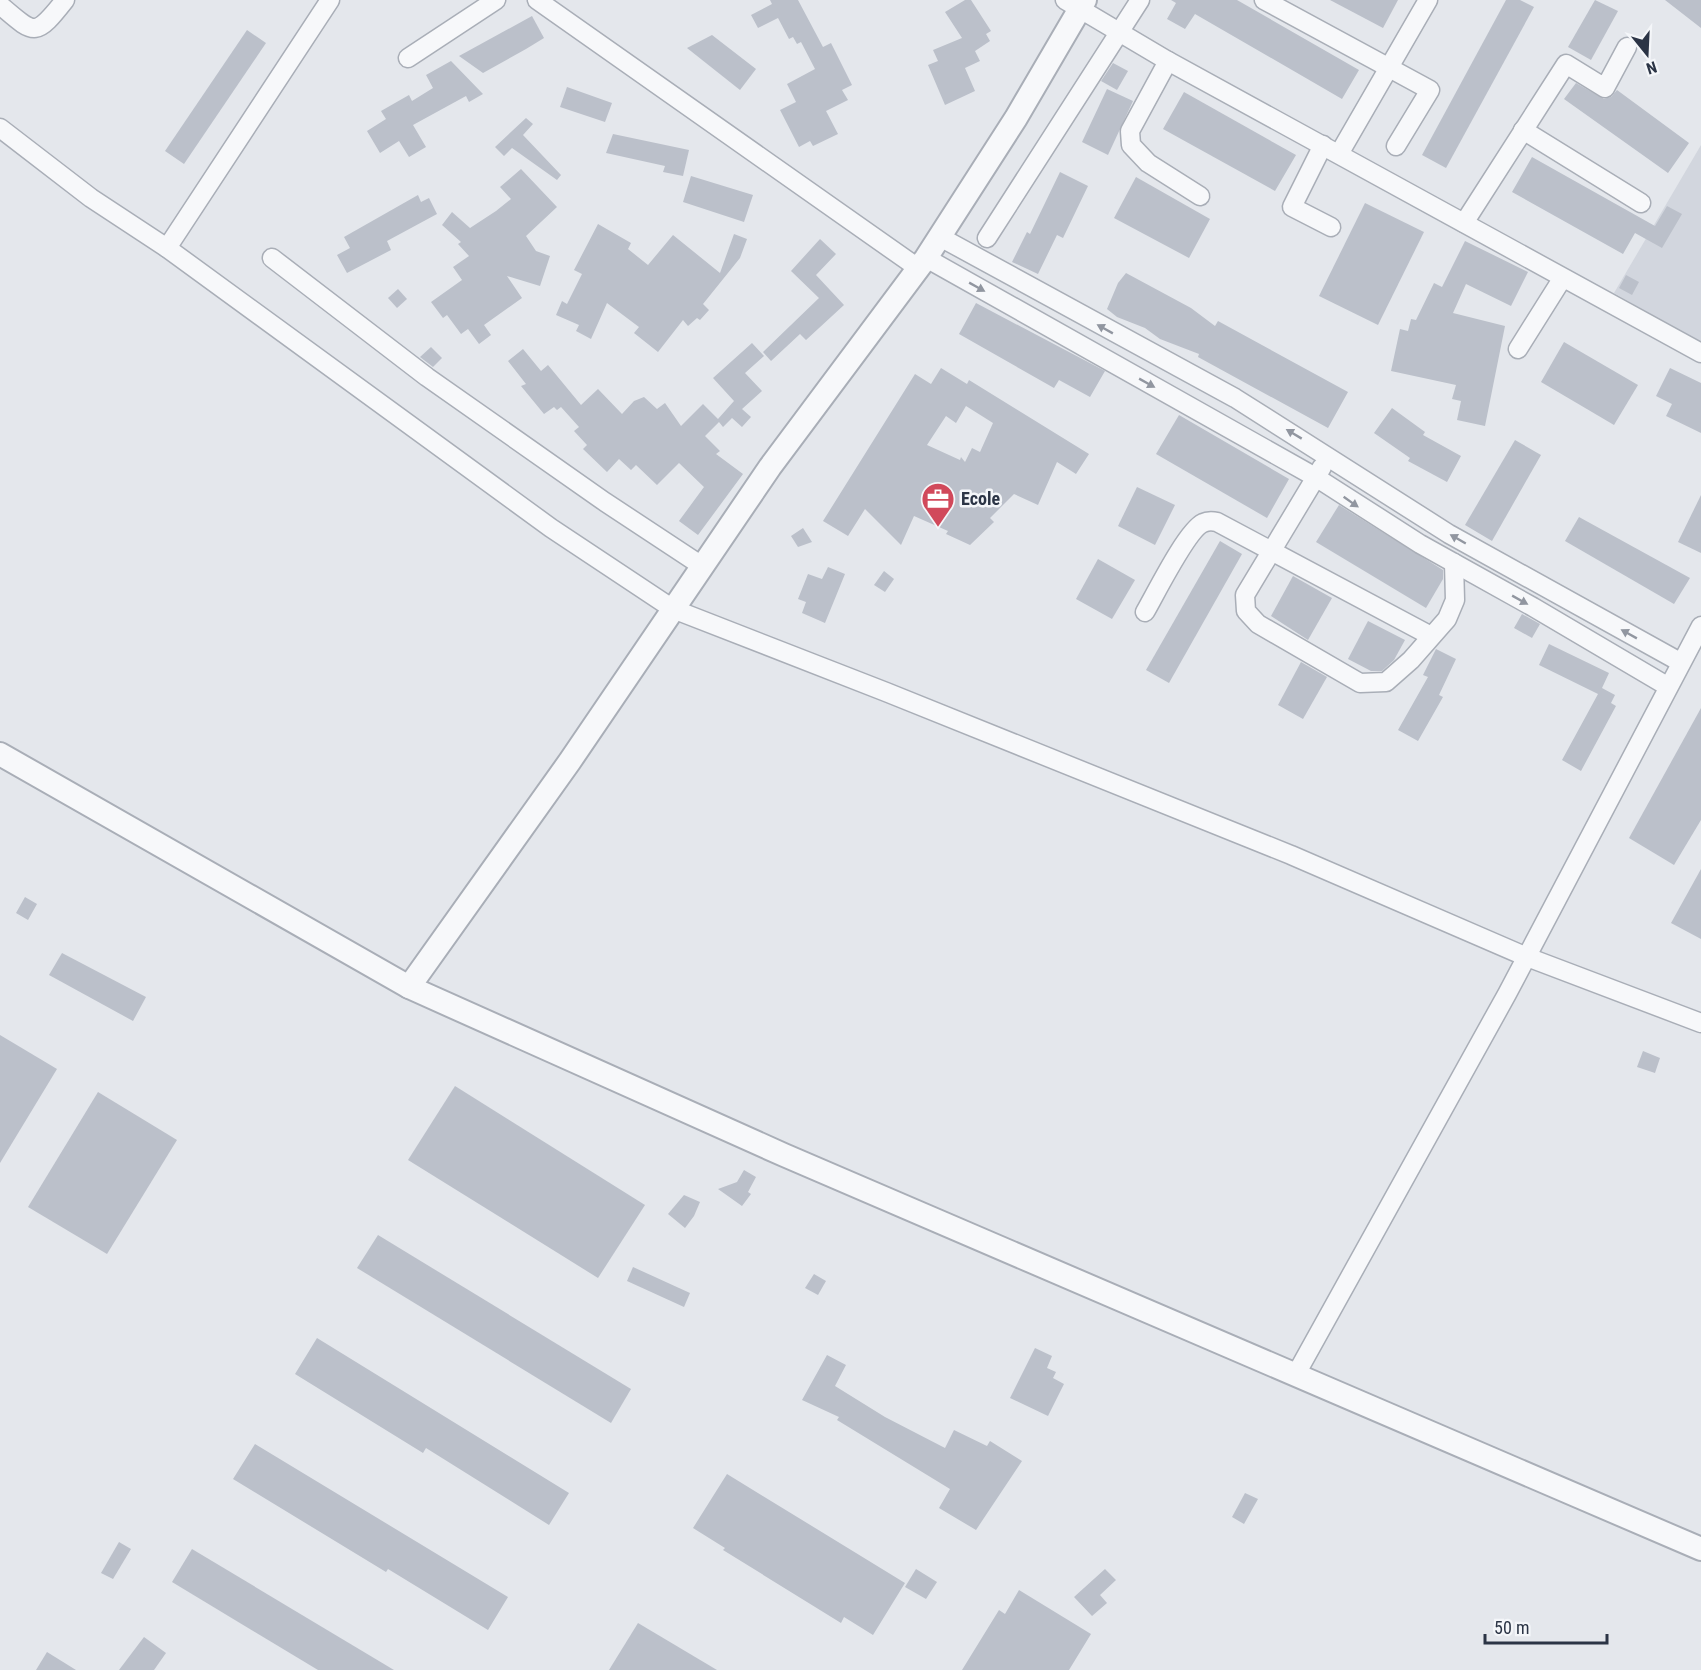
<svg xmlns="http://www.w3.org/2000/svg" width="1701" height="1670" font-family="'Roboto Condensed',sans-serif">
<style>
.built{fill:#d2d6de}
.building{fill:#bbc0ca;fill-rule:evenodd}
.lines{fill:none;stroke-linecap:round;stroke-linejoin:round}
.minor-casing{stroke:#a9aeb7;stroke-width:21}
.tertiary-casing{stroke:#a9aeb7;stroke-width:26}
.minor{stroke:#f7f8fa;stroke-width:18}
.tertiary{stroke:#f7f8fa;stroke-width:22}
.oneway{fill:#9196a0}
.labels{text-anchor:middle;stroke-width:5;stroke-linejoin:round;paint-order:stroke}
.poi-label{font-size:18px;font-weight:bold;fill:#2b3445;stroke:#f4f6f9;text-anchor:start}
</style>
<rect width="100%" height="100%" fill="#e4e7ec"/>
<polygon class="built" points="1701,145 1701,343 1614,293"/>
<g class="building">
<polygon points="770,0 798,0 823,47 831,43 852,85 842,90 848,100 826,111 838,134 813,146 810,141 799,147 780,110 796,102 787,84 815,69 801,42 797,44 793,37 789,39 778,18 758,28 751,15 772,4"/>
<polygon points="965,0 971,0 991,31 986,34 990,41 975,51 980,61 965,68 975,91 945,105 928,65 938,61 933,50 962,38 945,12"/>
<polygon points="1171,0 1237,0 1359,70 1342,99 1195,14 1185,29 1167,19 1176,3"/>
<polygon points="1330,0 1398,0 1383,28"/>
<polygon points="1506,0 1520,0 1534,7 1446,168 1422,155"/>
<polygon points="1595,0 1618,11 1591,60 1568,47"/>
<polygon points="1665,0 1701,0 1701,28"/>
<polygon points="532,16 544,38 526,49 483,73 459,56"/>
<polygon points="247,30 266,43 184,164 165,151"/>
<polygon points="712,35 756,69 740,90 687,48"/>
<polygon points="451,61 483,94 469,102 466,96 413,125 426,147 409,157 399,141 380,153 367,131 386,119 381,111 409,95 412,101 433,88 426,75"/>
<polygon points="1113,63 1128,71 1117,90 1101,81"/>
<polygon points="1576,83 1604,99 1611,97 1617,90 1689,143 1668,173 1564,99"/>
<polygon points="567,87 612,103 605,122 560,107"/>
<polygon points="1107,89 1133,101 1108,155 1082,142"/>
<polygon points="1184,92 1296,155 1275,191 1163,129"/>
<polygon points="526,118 533,124 523,135 561,175 557,180 512,148 504,156 495,147"/>
<polygon points="613,134 689,150 683,176 663,172 665,166 606,153"/>
<polygon points="1532,157 1655,226 1667,206 1682,214 1662,248 1635,233 1623,254 1512,192"/>
<polygon points="521,169 557,207 526,236 536,251 550,256 540,286 507,276 522,298 484,325 491,335 479,344 468,329 461,334 447,315 443,318 431,302 462,280 453,267 469,256 458,244 461,242 442,225 452,212 470,228 496,211 511,199 500,187"/>
<polygon points="1060,172 1088,186 1063,238 1057,235 1038,274 1012,262 1027,232 1030,234"/>
<polygon points="691,176 753,195 744,222 683,202"/>
<polygon points="1136,177 1210,219 1189,258 1114,218"/>
<polygon points="418,195 421,202 429,198 437,214 387,241 391,250 347,273 337,255 350,248 344,237"/>
<polygon points="1365,203 1424,232 1378,325 1319,296"/>
<polygon points="598,224 631,243 628,249 648,265 673,235 720,273 734,234 747,239 740,258 703,304 709,310 700,320 697,318 688,326 683,320 658,352 634,333 639,327 607,303 591,339 576,331 579,325 556,315 562,301 567,304 582,274 574,270"/>
<polygon points="820,239 836,254 816,275 844,305 806,340 800,334 771,361 763,352 819,298 791,271"/>
<polygon points="1465,241 1528,272 1511,306 1466,284 1453,313 1505,326 1485,426 1457,420 1461,401 1452,399 1456,385 1391,371 1400,329 1408,331 1411,319 1416,320 1434,283 1442,287"/>
<polygon points="1126,273 1191,308 1215,326 1218,321 1348,392 1328,428 1198,357 1199,354 1160,339 1145,328 1117,317 1107,309 1118,283"/>
<polygon points="1626,275 1639,282 1632,295 1619,288"/>
<polygon points="398,289 407,299 397,308 388,298"/>
<polygon points="976,303 1105,371 1090,397 1059,380 1054,388 959,334"/>
<polygon points="1564,342 1638,385 1614,425 1541,382"/>
<polygon points="752,343 764,356 745,373 762,391 742,409 751,417 742,427 732,418 723,427 719,422 705,436 720,451 716,454 743,474 698,535 679,521 704,487 679,463 657,485 636,465 631,470 619,459 607,472 583,449 587,445 574,431 579,427 561,407 557,410 554,407 544,414 521,386 526,384 508,361 523,349 541,371 548,365 581,405 598,389 622,414 634,401 644,397 657,409 665,403 681,426 703,404 718,419 734,401 713,378"/>
<polygon points="431,347 442,358 433,367 420,357"/>
<path d="M 941,368 L 967,384 L 969,380 L 1089,454 L 1076,474 L 1057,462 L 1038,505 L 1014,494 L 990,518 L 994,522 L 970,545 L 946,534 L 948,531 L 914,516 L 901,545 L 865,509 L 848,536 L 823,521 L 915,374 L 931,384 ZM 966,406 L 993,423 L 980,452 L 972,448 L 965,462 L 961,457 L 960,460 L 927,445 L 946,416 L 956,423 Z"/>
<polygon points="1670,368 1701,383 1701,433 1666,416 1672,404 1656,396"/>
<polygon points="1392,408 1425,432 1423,435 1461,456 1447,482 1408,461 1410,458 1374,433"/>
<polygon points="1179,415 1289,479 1267,518 1156,454"/>
<polygon points="1515,440 1541,455 1492,541 1465,525"/>
<polygon points="1137,487 1175,505 1155,545 1118,526"/>
<polygon points="1701,495 1701,553 1678,542"/>
<polygon points="1339,505 1443,570 1443,579 1426,608 1316,542"/>
<polygon points="1579,517 1690,578 1674,604 1565,541"/>
<polygon points="803,528 812,542 798,547 791,536"/>
<polygon points="1220,541 1242,554 1169,683 1146,670"/>
<polygon points="1098,559 1135,580 1112,619 1076,599"/>
<polygon points="828,567 845,574 825,623 802,613 806,602 798,599 808,574 822,579"/>
<polygon points="884,571 894,579 885,592 874,585"/>
<polygon points="1293,576 1332,598 1308,640 1271,616"/>
<polygon points="1522,614 1540,624 1532,638 1514,628"/>
<polygon points="1368,621 1405,640 1394,660 1382,671 1371,671 1348,659"/>
<polygon points="1549,644 1609,673 1602,688 1615,695 1611,703 1616,706 1581,771 1562,760 1598,694 1539,665"/>
<polygon points="1436,649 1456,659 1439,695 1443,697 1418,741 1398,730 1428,677 1423,675"/>
<polygon points="1301,662 1327,677 1303,719 1278,705"/>
<polygon points="1701,708 1701,820 1674,865 1629,838"/>
<polygon points="1701,869 1701,939 1671,923"/>
<polygon points="25,897 37,904 28,920 16,913"/>
<polygon points="62,953 146,997 133,1021 49,975"/>
<polygon points="0,1035 57,1069 0,1163"/>
<polygon points="1643,1051 1660,1058 1655,1073 1637,1067"/>
<polygon points="455,1086 645,1205 598,1278 408,1160"/>
<polygon points="98,1092 177,1140 107,1254 28,1207"/>
<polygon points="744,1170 756,1177 748,1192 751,1194 742,1206 718,1189 737,1182"/>
<polygon points="684,1195 700,1202 694,1216 685,1228 668,1214"/>
<polygon points="378,1235 631,1389 611,1423 357,1268"/>
<polygon points="633,1267 690,1293 684,1307 627,1281"/>
<polygon points="814,1274 826,1281 818,1295 805,1288"/>
<polygon points="317,1338 569,1493 549,1525 426,1448 423,1453 295,1374"/>
<polygon points="1035,1348 1052,1356 1047,1368 1056,1372 1053,1378 1064,1384 1048,1416 1010,1398"/>
<polygon points="827,1355 846,1365 835,1386 885,1417 945,1448 954,1430 987,1446 990,1441 1022,1461 976,1530 939,1508 950,1489 837,1420 839,1417 802,1400"/>
<polygon points="255,1444 508,1597 488,1630 388,1569 386,1572 233,1479"/>
<polygon points="727,1474 905,1583 873,1635 844,1617 841,1623 723,1550 725,1548 693,1528"/>
<polygon points="1245,1493 1258,1499 1244,1524 1232,1517"/>
<polygon points="119,1542 131,1549 113,1579 101,1573"/>
<polygon points="192,1549 394,1670 318,1670 172,1582"/>
<polygon points="916,1569 937,1582 926,1599 905,1587"/>
<polygon points="1105,1569 1116,1580 1100,1595 1107,1603 1092,1616 1074,1597"/>
<polygon points="1019,1590 1091,1634 1069,1670 962,1670 999,1610 1005,1614"/>
<polygon points="638,1623 717,1670 609,1670"/>
<polygon points="144,1637 166,1653 154,1670 119,1670"/>
<polygon points="47,1652 76,1670 36,1670"/>
</g>
<g class="lines">
<g class="minor-casing">
<g id="minor">
<polyline points="537,0 918,268"/>
<polyline points="1065,0 1168,61 1701,353"/>
<polyline points="1264,0 1430,90 1396,146"/>
<path d="M 0,5 C 35,35 35,38 65,0"/>
<polyline points="408,58 496,0"/>
<polyline points="1168,61 1130,131 1131,145 1148,163 1200,196"/>
<polyline points="0,128 91,198 167,248 551,528 673,609 886,692 1291,855 1527,957 1701,1023"/>
<polyline points="1523,130 1641,203"/>
<polyline points="1323,145 1292,207 1331,227"/>
<polyline points="1339,154 1428,0"/>
<polyline points="1464,223 1566,64 1605,88 1627,47"/>
<polyline points="940,237 1235,398 1449,534 1680,662"/>
<polyline points="987,238 1140,0"/>
<polyline points="167,248 330,0"/>
<polyline points="272,258 427,377 605,502 702,566"/>
<polyline points="926,258 1317,478 1420,544 1533,607 1667,686"/>
<polyline points="1518,349 1562,279"/>
<polyline points="1322,467 1245,595 1246,611 1258,624 1360,683 1386,682 1411,660 1447,619 1455,600 1454,563"/>
<path d="M 1145,612 C 1155,595 1187,530 1203,523 C 1207,521 1213,521 1217,522 L 1431,636"/>
<polyline points="1295,1376 1507,994 1701,626"/>
</g>
</g>
<g class="tertiary-casing">
<g id="tertiary">
<polyline points="0,754 409,987 784,1155 1701,1549"/>
<polyline points="409,987 570,761 770,467 926,258 1016,118 1085,0"/>
</g>
</g>
<use href="#minor" class="minor"/>
<use href="#tertiary" class="tertiary"/>
</g>
<defs><path id="oneway-solid" d="M-6-.8H1V-3.2L6.5 0L1 3.2V.8H-6Z" transform="scale(1.5)"/></defs>
<g class="oneway">
<use href="#oneway-solid" transform="translate(977 287) rotate(29)"/>
<use href="#oneway-solid" transform="translate(1105 329) rotate(-151)"/>
<use href="#oneway-solid" transform="translate(1147 383) rotate(29)"/>
<use href="#oneway-solid" transform="translate(1294 434) rotate(-149)"/>
<use href="#oneway-solid" transform="translate(1351 502) rotate(35)"/>
<use href="#oneway-solid" transform="translate(1458 539) rotate(-150)"/>
<use href="#oneway-solid" transform="translate(1520 600) rotate(29)"/>
<use href="#oneway-solid" transform="translate(1629 634) rotate(-151)"/>
</g>
<defs>
<g id="office-pin" transform="scale(1.725)"><path d="M0 17L-7.5 6A9.5 9.5 0 1 1 7.5 6Z" fill="#d1495b" stroke="#f4f6f9"/><path d="M-6-3h4V-5.5h4V-3h4V5H-6ZM-1-4.5V-3h2v-1.5ZM-6 0V1H6V0Z" fill="#fff"/></g>
</defs>
<g fill-rule="evenodd">
<use href="#office-pin" x="938" y="499"/>
</g>
<g class="labels">
<g class="poi-label">
<text x="961" y="505">Ecole</text>
</g>
</g>
<g transform="translate(1647 54) rotate(162)" stroke="#f4f6f9" stroke-width="4.5" paint-order="stroke">
<path d="M0-4.5L10 22L0 15L-10 22Z" fill="#2b3445"/>
<text y="-9" font-size="16" font-weight="bold" text-anchor="middle" fill="#2b3445">N</text>
</g>
<path d="M1485 1634v9h122v-9" fill="none" stroke="#2b3445" stroke-width="3"/>
<text x="1494" y="1634" font-size="18" fill="#2b3445" stroke="#f4f6f9" stroke-width="4.5" paint-order="stroke">50 m</text>
</svg>
